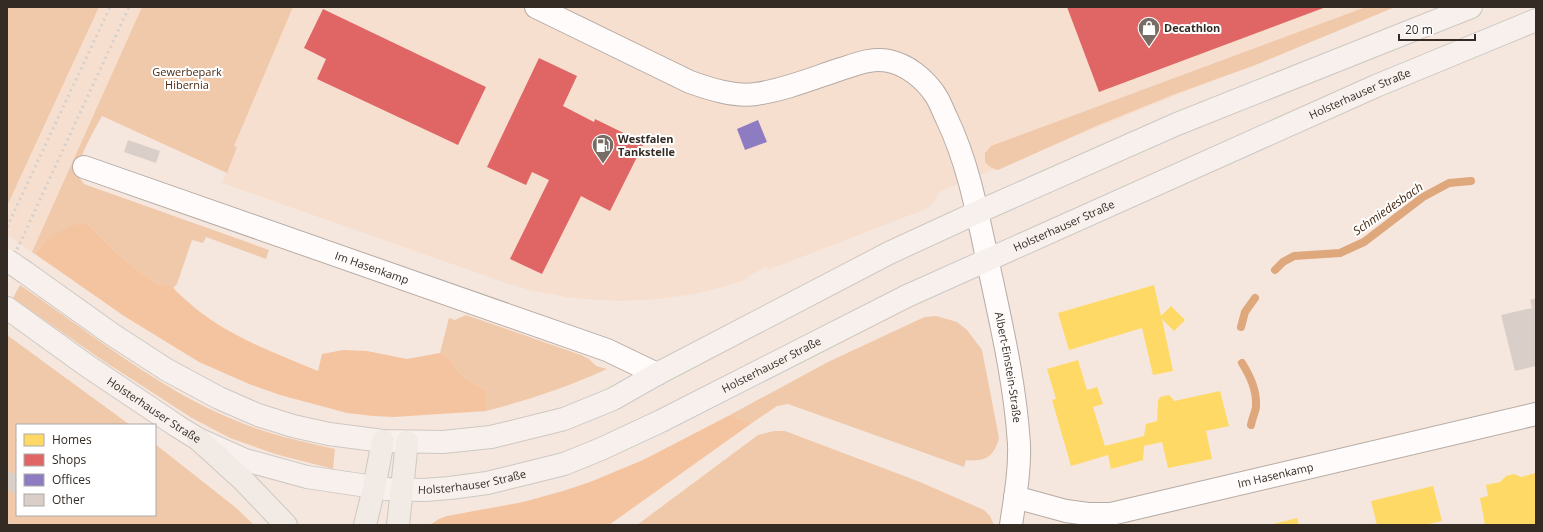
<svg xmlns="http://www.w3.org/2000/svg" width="1543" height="532" font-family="'Open Sans',sans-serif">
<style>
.built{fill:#f7dfcf}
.green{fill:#f0c8aa}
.forest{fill:#f4c4a0}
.homes{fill:#ffd966}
.shops{fill:#e06666}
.offices{fill:#8e7cc3}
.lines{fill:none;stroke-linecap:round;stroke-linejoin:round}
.stream{stroke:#dfa77c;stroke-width:8}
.building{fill:#d9cfc8}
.minor-casing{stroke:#b6aba4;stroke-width:24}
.major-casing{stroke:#cec8c3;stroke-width:24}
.highway-casing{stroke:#cec8c3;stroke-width:24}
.minor{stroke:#fefbfa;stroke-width:22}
.major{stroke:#f7f0ec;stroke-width:22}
.highway{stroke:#f2eae4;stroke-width:22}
.rail{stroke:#d4d0cd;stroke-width:3;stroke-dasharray:2 4;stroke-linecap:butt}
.major-bridge-casing{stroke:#cec8c3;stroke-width:24;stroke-linecap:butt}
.major-bridge{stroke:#f7f0ec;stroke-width:22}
.labels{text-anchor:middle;stroke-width:4;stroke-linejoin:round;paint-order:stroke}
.poi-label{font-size:11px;font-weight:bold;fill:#342b24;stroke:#fff;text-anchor:start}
.park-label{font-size:11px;fill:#4b2c14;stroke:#fff}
.street-label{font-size:11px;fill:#342b24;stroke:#fff}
.water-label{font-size:12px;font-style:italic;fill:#472910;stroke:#fff}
</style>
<rect width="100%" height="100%" fill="#f5e7de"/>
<g class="built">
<polygon points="99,7 142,7 32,252 7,235 7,206"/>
<polygon points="293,7 1393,7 939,192 935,201 926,209 768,270 766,267 747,277 748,279 723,287 694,294 661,299 617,301 571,298 529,290 503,282 222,183 237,148 234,146"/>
</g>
<g class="green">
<polygon points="7,7 99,7 7,206"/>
<path d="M 142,7 L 293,7 L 234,146 L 237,147 L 227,173 L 102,116 C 95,129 79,156 78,170 C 77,176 81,180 84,184 L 269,250 L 266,259 L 206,237 L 203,243 L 192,240 L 177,284 L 173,288 L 172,286 L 160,286 L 133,267 L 118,254 L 86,222 C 65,230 49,235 35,254 L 32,252 Z"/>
<polygon points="1366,7 1395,7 1253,66 1175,94 1096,126 998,170 990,167 985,162 985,153 991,146"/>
<path d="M 20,285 C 73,321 125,362 181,394 C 213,412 252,429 288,438 C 303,442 319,445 335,449 L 333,469 L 275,454 L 230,438 L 192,418 L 102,360 L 13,298 Z"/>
<path d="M 466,315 L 581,355 L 589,359 L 596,366 L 607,369 C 567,387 529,400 486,411 L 486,391 C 478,386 469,381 462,375 C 453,368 453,356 440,353 L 449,318 L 455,320 Z"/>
<path d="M 936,316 L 957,322 L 967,330 L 982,350 L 999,438 C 994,457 985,462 966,460 L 964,467 L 788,404 L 777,406 L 752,423 L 730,415 L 828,362 L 918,320 L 925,317 Z"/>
<polygon points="7,335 130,425 17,425 17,515 155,515 155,444 235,507 254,525 7,525"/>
<polygon points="774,431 785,431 920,482 984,510 990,516 994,525 637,525 758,435"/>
</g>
<g class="forest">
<path d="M 86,222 L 118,254 L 133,267 L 160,286 L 172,286 C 176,292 182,296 187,301 C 224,335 273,352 318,371 L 322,354 L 343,350 L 367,351 L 407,359 L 440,353 C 453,356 453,368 462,375 C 469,381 478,386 486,391 L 486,411 L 394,417 L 373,416 L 347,413 L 280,395 L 249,384 L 199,362 L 124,316 L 35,254 C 49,235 64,228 86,222 Z"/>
<polygon points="730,415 752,423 609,525 430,525 439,519 447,516 523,502 563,491 590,482 643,460"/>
</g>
<g class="homes">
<polygon points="1154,285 1161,316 1171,306 1185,320 1174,331 1162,319 1173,371 1153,375 1142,328 1069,350 1058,313"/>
<polygon points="1078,360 1087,390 1097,387 1103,404 1093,407 1105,446 1144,436 1146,424 1157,421 1158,401 1160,397 1169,395 1172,398 1174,401 1220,391 1229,426 1206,431 1212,459 1168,468 1162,442 1144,446 1143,460 1111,469 1108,455 1071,466 1052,400 1056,399 1047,369"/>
<polygon points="1536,473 1536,524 1531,525 1485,525 1480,498 1488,496 1486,485 1500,482 1506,476 1514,474 1521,477"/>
<polygon points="1433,486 1442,521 1424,525 1377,525 1371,501"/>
<polygon points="1297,518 1299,525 1273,525 1273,524"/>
</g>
<g class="shops">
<polygon points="1067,7 1326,7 1099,92"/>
<polygon points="323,9 486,87 458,145 317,79 326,59 304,48"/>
<polygon points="539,58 577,76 563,106 594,122 595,119 644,143 610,211 581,196 542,274 510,259 549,180 532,172 526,185 487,167"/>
</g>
<polygon class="offices" points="758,120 767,142 745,150 737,129"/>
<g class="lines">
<g class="stream">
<polyline points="1275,270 1283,262 1294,256 1340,253 1364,242 1423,197 1449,183 1471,181"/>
<polyline points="1241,327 1245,312 1255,298"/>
<path d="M 1242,363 C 1250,376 1257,390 1256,407 C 1255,413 1252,419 1251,425"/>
</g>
</g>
<g class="building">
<polygon points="128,140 160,151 156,163 124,152"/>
<polygon points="1536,298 1536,366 1515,371 1501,315 1532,308 1530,300"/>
<polygon points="7,470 17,475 17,495 7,489"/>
</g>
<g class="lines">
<g class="minor-casing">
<g id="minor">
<path id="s1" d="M 536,7 L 690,82 C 710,89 734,97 756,94 C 784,90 811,79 838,70 C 854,65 872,57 889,61 C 908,65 924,79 934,93 C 940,101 943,111 947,119 C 968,163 977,211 987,258 C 1000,319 1015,381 1019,444 C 1020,471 1015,498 1011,525"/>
<path id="s2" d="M 84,167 L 607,350 L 657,374"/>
<path id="s3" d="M 1015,497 L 1066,511 L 1088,514 L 1111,514 L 1536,414"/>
</g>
</g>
<g class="major-casing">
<g id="major">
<polyline points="26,273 113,335 167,370 219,398 258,415 293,426 329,434 383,441 443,442 491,437 564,419 613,399 657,374 889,253 978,212 1177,124 1471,7"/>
<path id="s4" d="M 7,308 L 86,365 L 177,426 L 198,439 L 245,460 L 307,477 L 387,489 L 424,490 L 450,488 L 487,483 L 564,464 L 601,449 L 661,421 L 907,296 L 1376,86 L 1536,20"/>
</g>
</g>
<g class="highway-casing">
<g id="highway">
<polyline points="198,439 242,479 286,525"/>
<polyline points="365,525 374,488 383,441"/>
<polyline points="398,525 407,442"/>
</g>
</g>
<use href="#minor" class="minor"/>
<use href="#major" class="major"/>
<use href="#highway" class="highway"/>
<g class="rail">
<polyline points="7,227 110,7"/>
<polyline points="7,271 129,7"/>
</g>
<g class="major-bridge-casing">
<polyline id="major-bridge" points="7,260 26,273"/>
</g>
<use href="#major-bridge" class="major-bridge"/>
</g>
<defs>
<g id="shop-pin" transform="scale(1.15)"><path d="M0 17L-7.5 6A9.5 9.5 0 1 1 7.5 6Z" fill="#786d65" stroke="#fff"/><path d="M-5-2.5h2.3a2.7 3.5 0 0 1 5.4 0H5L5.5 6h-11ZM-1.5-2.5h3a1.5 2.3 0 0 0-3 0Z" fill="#fff"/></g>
<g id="fuel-pin" transform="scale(1.15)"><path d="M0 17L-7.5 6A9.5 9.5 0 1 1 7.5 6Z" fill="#786d65" stroke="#fff"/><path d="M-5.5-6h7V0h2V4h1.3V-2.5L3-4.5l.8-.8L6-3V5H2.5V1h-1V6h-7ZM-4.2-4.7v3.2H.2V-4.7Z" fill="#fff"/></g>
</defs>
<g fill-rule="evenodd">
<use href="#shop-pin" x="1149" y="28"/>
<use href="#fuel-pin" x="603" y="145"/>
</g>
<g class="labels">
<g class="poi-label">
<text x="1164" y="32">Decathlon</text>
<text x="618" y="143">Westfalen<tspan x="618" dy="13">Tankstelle</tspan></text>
</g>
<g class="park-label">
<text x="187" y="76">Gewerbepark<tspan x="187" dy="13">Hibernia</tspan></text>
</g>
<g class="street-label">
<text dy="4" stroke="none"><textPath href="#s4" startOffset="1486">Holsterhauser Straße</textPath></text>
<text dy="4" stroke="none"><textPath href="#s4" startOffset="1162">Holsterhauser Straße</textPath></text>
<text dy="4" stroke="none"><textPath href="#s2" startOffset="305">Im Hasenkamp</textPath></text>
<text dy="4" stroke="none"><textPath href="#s4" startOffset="838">Holsterhauser Straße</textPath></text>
<text dy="4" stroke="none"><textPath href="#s1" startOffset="719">Albert-Einstein-Straße</textPath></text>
<text dy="4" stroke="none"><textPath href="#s4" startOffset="179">Holsterhauser Straße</textPath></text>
<text dy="4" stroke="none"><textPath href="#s3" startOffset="267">Im Hasenkamp</textPath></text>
<text dy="4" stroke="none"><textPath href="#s4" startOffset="514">Holsterhauser Straße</textPath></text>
</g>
<g class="water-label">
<text transform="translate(1388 209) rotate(-35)" y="4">Schmiedesbach</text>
</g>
</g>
<rect width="1543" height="532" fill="none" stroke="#342b24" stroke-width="16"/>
<rect x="16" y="424" width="140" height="92" fill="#ffffff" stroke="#aeaaa7"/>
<rect x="24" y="434" width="20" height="12" fill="#ffd966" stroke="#aeaaa7"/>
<text x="52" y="444" font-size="12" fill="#342b24">Homes</text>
<rect x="24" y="454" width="20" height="12" fill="#e06666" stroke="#aeaaa7"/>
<text x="52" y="464" font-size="12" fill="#342b24">Shops</text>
<rect x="24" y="474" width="20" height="12" fill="#8e7cc3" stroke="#aeaaa7"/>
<text x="52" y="484" font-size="12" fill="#342b24">Offices</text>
<rect x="24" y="494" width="20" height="12" fill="#d9cfc8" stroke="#aeaaa7"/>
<text x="52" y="504" font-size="12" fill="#342b24">Other</text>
<path d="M1399 34v6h76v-6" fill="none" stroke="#342b24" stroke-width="2"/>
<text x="1405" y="34" font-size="12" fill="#342b24" stroke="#ffffff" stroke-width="3" paint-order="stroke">20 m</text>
</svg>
